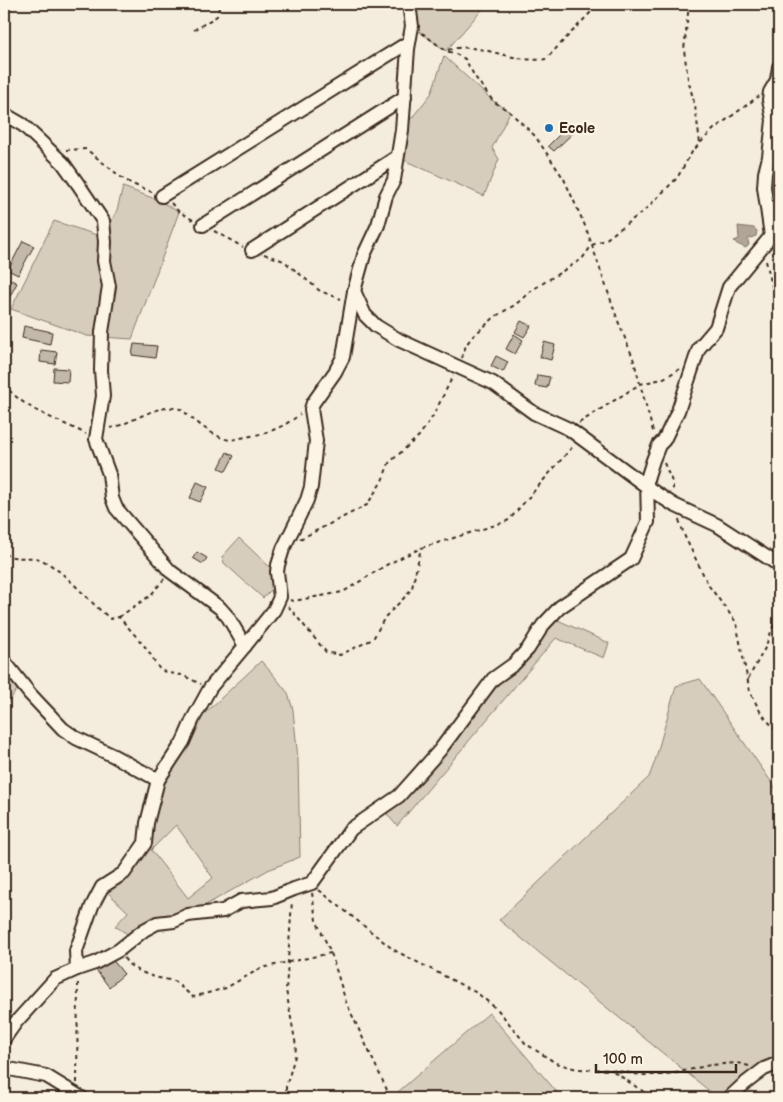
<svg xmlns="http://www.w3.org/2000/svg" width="783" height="1102" font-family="'Balsamiq Sans',sans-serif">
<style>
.green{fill:#d6cdbd;stroke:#887c6e;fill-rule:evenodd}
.water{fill:#b0a596;stroke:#817466}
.building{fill:#c3b9aa;stroke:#3b2a1e}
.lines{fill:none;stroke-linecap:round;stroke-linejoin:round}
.minor-casing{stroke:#3b2a1e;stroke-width:16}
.path{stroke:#3b2a1e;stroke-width:2;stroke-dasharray:4 4;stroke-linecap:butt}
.minor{stroke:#fcf5e5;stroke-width:12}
.poi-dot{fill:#1f6fb2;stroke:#fcf5e5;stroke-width:2}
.labels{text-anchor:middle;stroke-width:4.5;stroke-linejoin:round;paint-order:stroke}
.poi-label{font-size:14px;font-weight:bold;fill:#3b2a1e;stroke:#fcf5e5;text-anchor:start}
</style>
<rect width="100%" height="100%" fill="#f4eddd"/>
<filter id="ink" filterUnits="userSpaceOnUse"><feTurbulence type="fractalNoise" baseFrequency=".02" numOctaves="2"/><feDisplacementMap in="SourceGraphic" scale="10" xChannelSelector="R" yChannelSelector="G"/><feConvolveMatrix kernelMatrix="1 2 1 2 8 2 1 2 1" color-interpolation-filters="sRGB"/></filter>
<g filter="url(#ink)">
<g class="green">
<polygon points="409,4 487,4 446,51 412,26"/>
<polygon points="444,56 493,101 510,112 492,148 499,159 484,196 397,157 402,130 431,94"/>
<polygon points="123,187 158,200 179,212 132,339 87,336 11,309 54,221 103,237 117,210"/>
<polygon points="239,538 274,571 274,587 263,598 224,563 222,557"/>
<polygon points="551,617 609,643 604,658 556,638 397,826 387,814 399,796"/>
<path d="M 261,661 L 271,672 L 288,693 L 293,710 L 298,759 L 300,857 L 268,870 L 188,915 L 135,939 L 115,926 L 128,912 L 102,887 L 145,843 L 156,785 L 191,726 ZM 176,825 L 213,878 L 188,898 L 151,850 Z"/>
<polygon points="4,666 20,685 4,709"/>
<polygon points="700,679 779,793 779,1063 729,1098 718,1098 499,920 649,777 655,761 676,686"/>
<polygon points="489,1013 562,1098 391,1098"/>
</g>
<polygon class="water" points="738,226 754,228 757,231 756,236 748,239 749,245 746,248 737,244 734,241 739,239"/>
<g class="building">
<polygon points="569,125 575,131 554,151 548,146"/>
<polygon points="23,241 34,246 18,275 8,270"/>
<polygon points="4,276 17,283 4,307"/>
<polygon points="521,321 531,326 524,337 515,332"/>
<polygon points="24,326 52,332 50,344 22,338"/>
<polygon points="514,334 523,340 515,354 506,349"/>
<polygon points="544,342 555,345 551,360 540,357"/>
<polygon points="134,344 157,346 155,358 132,355"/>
<polygon points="41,350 57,352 55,364 40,362"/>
<polygon points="496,356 508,362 503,372 491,366"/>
<polygon points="54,368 69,369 68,382 53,381"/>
<polygon points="537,375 550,377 547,388 535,386"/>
<polygon points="227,452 234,456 226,471 219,468"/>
<polygon points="197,482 208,487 200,502 190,498"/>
<polygon points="197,552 207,558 203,564 193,558"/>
<polygon points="111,958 124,974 109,987 96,970"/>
</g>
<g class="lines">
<g class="minor-casing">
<g id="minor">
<polyline points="4,114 23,125 63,163 78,184 103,221 105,242 104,261 109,286 102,332 101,370 103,396 96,439 109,474 112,498 116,508 170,571 220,608 228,617 245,646"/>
<polyline points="162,196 409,42"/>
<polyline points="203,225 405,97"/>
<polyline points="252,250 397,157"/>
<polyline points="354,291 365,315 376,326 399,340 493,383 534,413 569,429 654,492 674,505 717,525 779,565"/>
<polyline points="4,661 30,694 63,729 76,738 112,755 158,780"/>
<polyline points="77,969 95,963 119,950 144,930 157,923 174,921 188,915 223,911 241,901 272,898 294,889 312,883 351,829 399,796 440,750 493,679 514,664 528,649 543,625 560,607 631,559 648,522 647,479 653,460 659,445 664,440 678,411 699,348 716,328 729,287 771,236 764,187 765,173 769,157 773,120 769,100 770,92 777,80 779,67"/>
<polyline points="4,1039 16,1022 55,979 77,969 76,951 92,906 102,887 124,873 145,843 147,823 158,780 183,742 193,719 210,688 245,646 274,610 280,597 277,572 278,565 283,549 307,500 311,487 316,441 311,409 313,403 335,372 343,357 354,291 364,255 378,225 386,196 394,180 402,130 408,49 412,26 409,4"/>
<polyline points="4,1068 46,1076 82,1098"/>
<polyline points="729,1098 743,1085 764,1069 779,1063"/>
</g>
</g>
<g class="path">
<polyline points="689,4 684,50 688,79 695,106 700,143"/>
<polyline points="194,30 217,16 219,8 216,4"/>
<polyline points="422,33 446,51 454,53 465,59 475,77 493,101 510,112 535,136 564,179 586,228 618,321 633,358 654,435"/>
<path d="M 448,50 C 477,40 512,64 546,59 L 590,13 L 592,4"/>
<polyline points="4,133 4,127"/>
<polyline points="66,150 86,149 122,178 132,184 152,192"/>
<polyline points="171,203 179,212 195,221"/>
<polyline points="214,231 243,247"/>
<polyline points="264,254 284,261 320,291 341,299"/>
<polyline points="766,261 773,290 779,301"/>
<polyline points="462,358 466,345 472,337 496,316 515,305 532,290 582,259 592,245 605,240 645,210 677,178 692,152 703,140 714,129 759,96"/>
<path d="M 4,384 C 24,410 57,419 86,434"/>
<polyline points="579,423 640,384 662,379 680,369"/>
<path d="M 110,428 C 132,424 151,406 175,408 C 183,408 186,414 191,418 C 202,426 217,439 231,440 C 259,434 277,433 300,414"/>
<polyline points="664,463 673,484 673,491"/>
<polyline points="679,520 685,537 709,586 736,622 750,692 761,713 779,734"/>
<polyline points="300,539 367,505 382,481 389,463 419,436 433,416 453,376"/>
<path d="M 4,554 C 17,561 32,555 42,560 C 69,574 87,601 111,619 L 119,617 L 147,649 L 160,670 L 168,673 L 182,675 L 201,684"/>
<polyline points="290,600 293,601 343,592 388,564 421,548 502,523 509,520 574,445"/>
<polyline points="288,606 326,652 340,655 373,639 385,617 404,598 412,588 421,548"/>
<polyline points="119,617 151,595 164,579"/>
<polyline points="748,679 765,648 779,611"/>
<polyline points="319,890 394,950 477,993 498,1010 526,1044 556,1063 577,1069 612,1070 641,1075 667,1075 710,1065 737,1063 749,1066"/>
<polyline points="312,893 316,920 331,953 346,1002 387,1090"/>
<polyline points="124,958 128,964 141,972 154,977 174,981 193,997 226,988 261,968 331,953"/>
<polyline points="614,1072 653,1098"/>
<polyline points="77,1083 78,980"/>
<polyline points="286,1098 286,1087 295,1056 296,1046 286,990 292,901"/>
</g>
<use href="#minor" class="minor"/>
</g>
</g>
<circle class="poi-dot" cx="549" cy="128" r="5"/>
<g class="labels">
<g class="poi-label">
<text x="559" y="133">Ecole</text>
</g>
</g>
<rect width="783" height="1102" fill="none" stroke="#fcf5e5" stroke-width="20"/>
<rect x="10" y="10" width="763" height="1082" fill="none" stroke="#3b2a1e" stroke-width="2" filter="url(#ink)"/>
<path d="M596 1064v8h140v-8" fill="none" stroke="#3b2a1e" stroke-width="2.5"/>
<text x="603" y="1064" font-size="15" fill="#3b2a1e" stroke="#fcf5e5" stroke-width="4" paint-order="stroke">100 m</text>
</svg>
